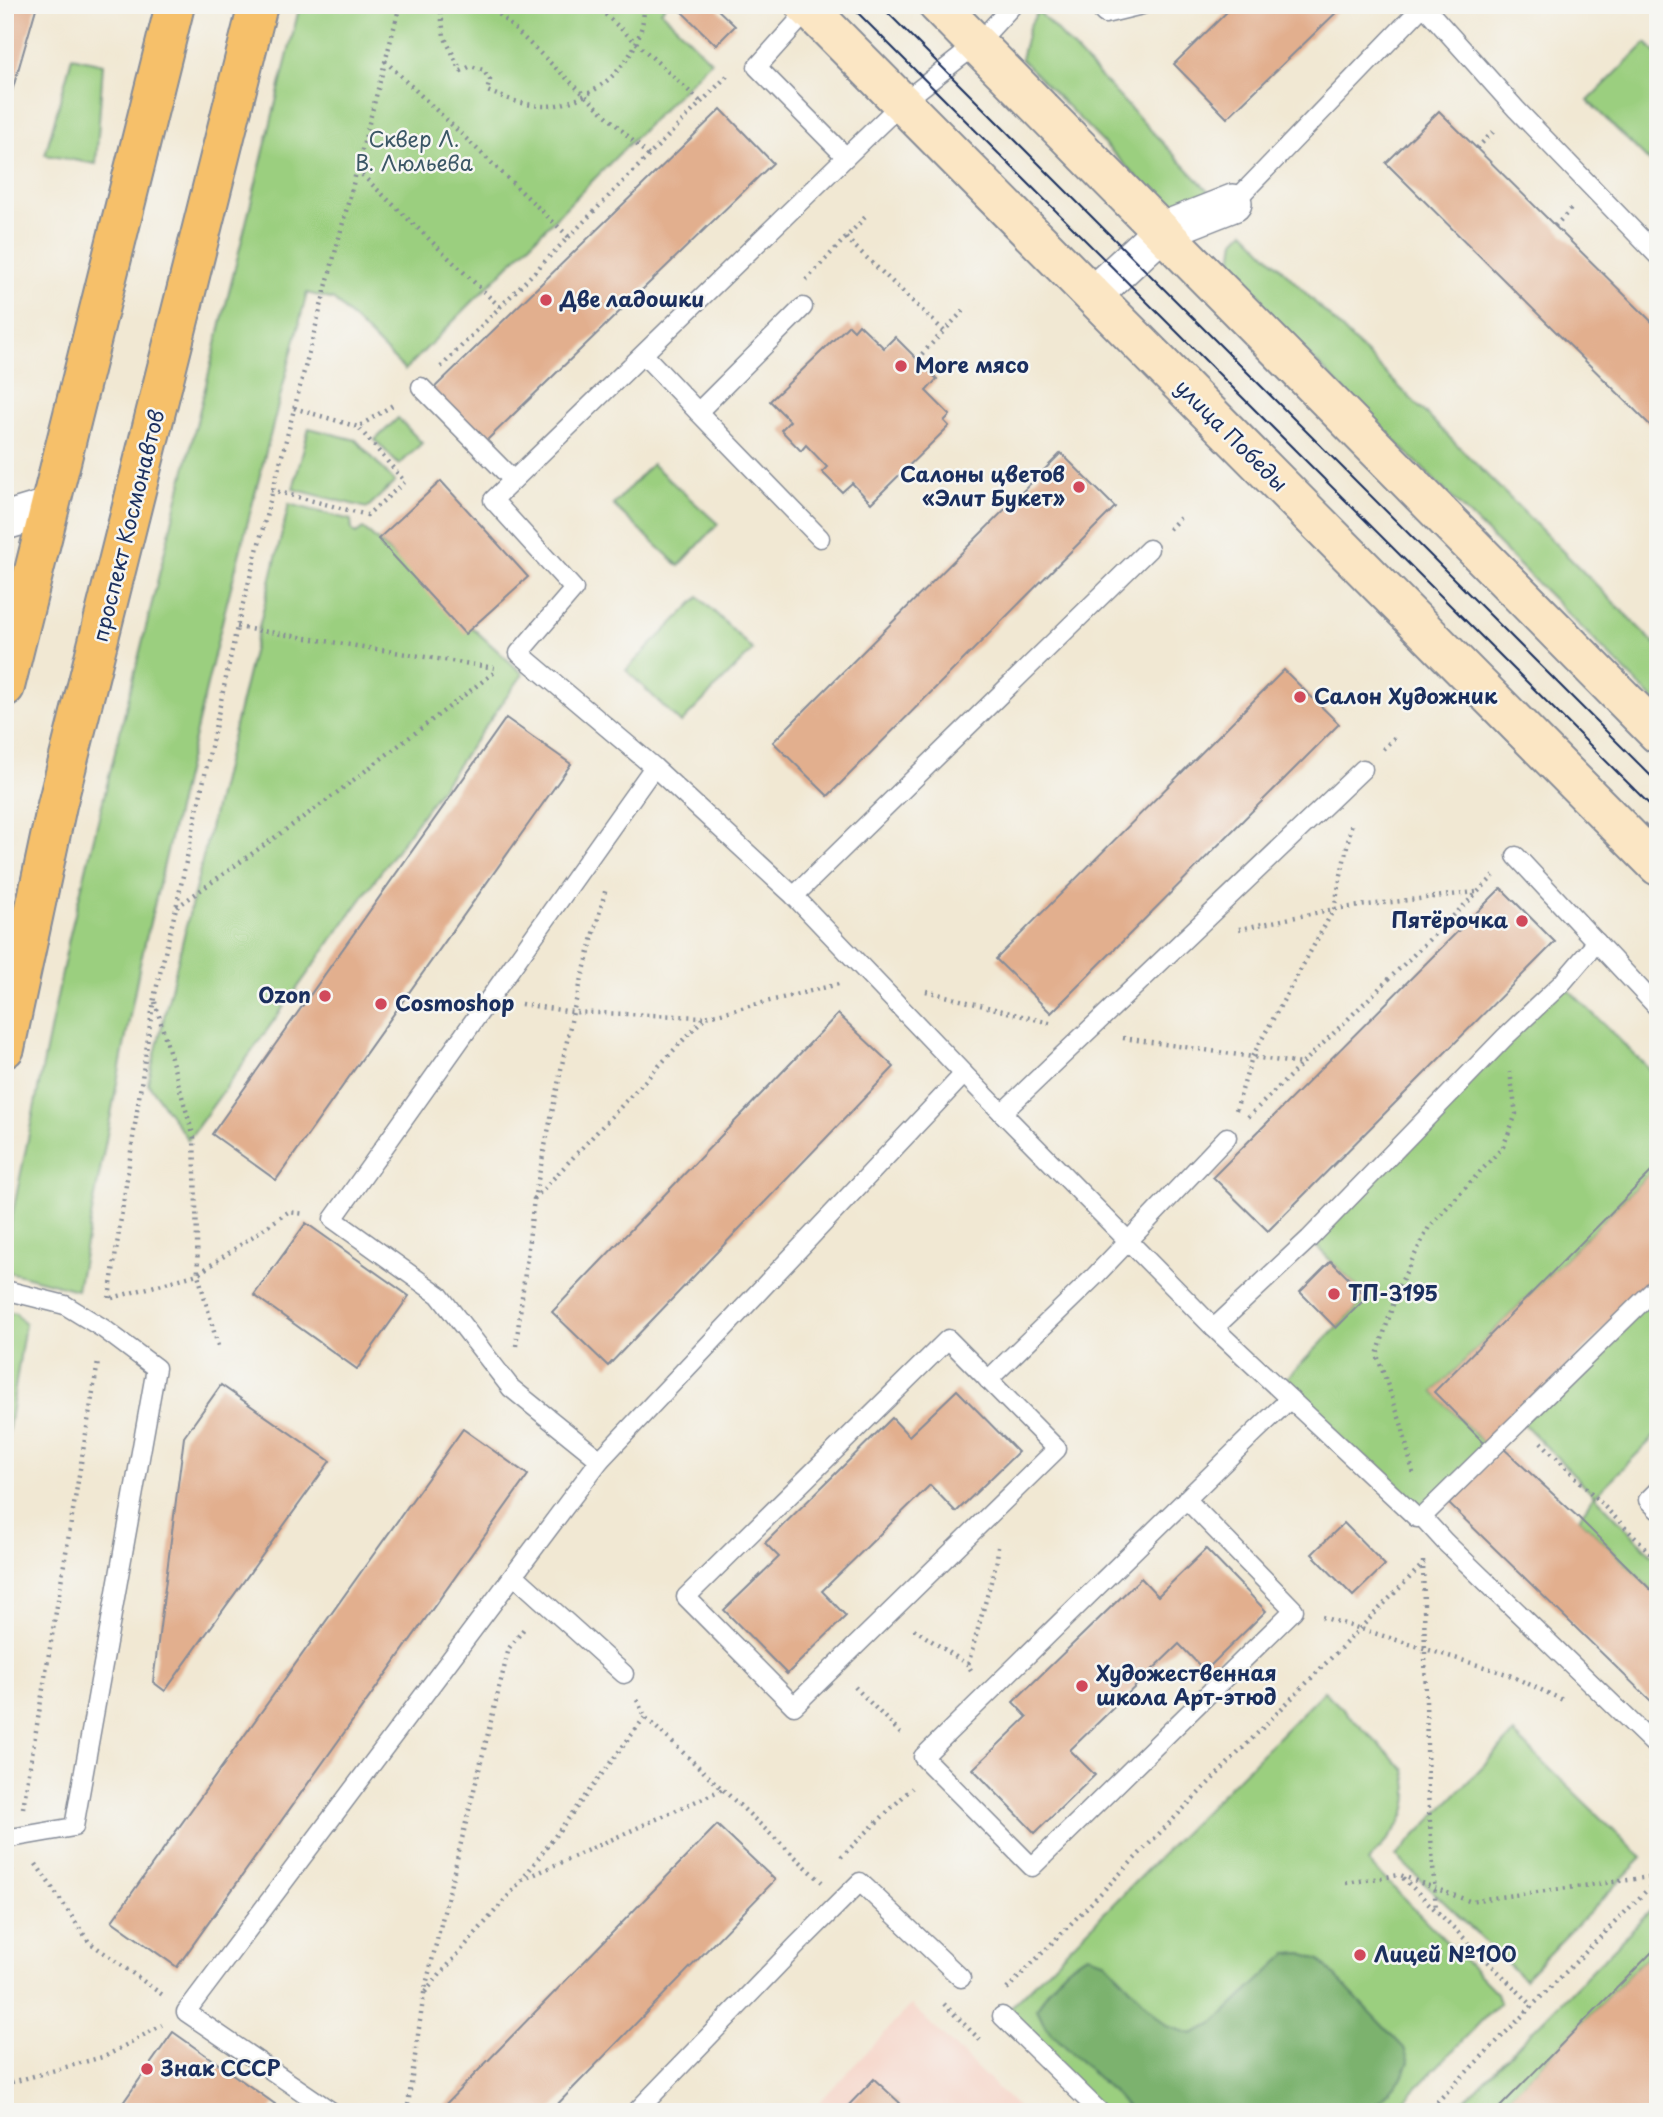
<svg xmlns="http://www.w3.org/2000/svg" width="1663" height="2117" font-family="'Playpen Sans',sans-serif">
<style>
.built{fill:#f6d2c5}
.green{fill:#9bcf7f;stroke:#5b7f6e;stroke-width:2}
.forest{fill:#7cb26e;stroke:#4c7066;stroke-width:2}
.building{fill:#e2af8e}
.lines{fill:none;stroke-linecap:round;stroke-linejoin:round}
.lane-casing{stroke:#868c98;stroke-width:21}
.street-casing{stroke:#868c98;stroke-width:40}
.secondary-casing{stroke:#868c98;stroke-width:42}
.primary-casing{stroke:#868c98;stroke-width:42}
.path{stroke:#868c98;stroke-width:4.5;stroke-dasharray:2 5;stroke-linecap:butt}
.lane{stroke:#fff;stroke-width:18}
.street{stroke:#fff;stroke-width:37}
.secondary{stroke:#fbe6c4;stroke-width:38}
.primary{stroke:#f6c06b;stroke-width:38}
.tram{stroke:#1b2f5e;stroke-width:2}
.poi-dot{fill:#d1495b;stroke:#f6f6f2;stroke-width:2.5}
.labels{text-anchor:middle;stroke-width:5;stroke-linejoin:round;paint-order:stroke}
.park-label{font-size:21px;fill:#3b5766;stroke:#f6f6f2}
.poi-label{font-size:21px;font-weight:bold;fill:#1b2f5e;stroke:#f6f6f2;text-anchor:start}
.street-label{font-size:21px;fill:#1b2f5e;stroke:#f6f6f2}
</style>
<rect width="100%" height="100%" fill="#f6f6f2"/>
<filter id="ink" filterUnits="userSpaceOnUse"><feTurbulence type="fractalNoise" baseFrequency=".0143" numOctaves="2"/><feDisplacementMap in="SourceGraphic" scale="14" xChannelSelector="R" yChannelSelector="G"/><feConvolveMatrix kernelMatrix="1 2 1 2 8 2 1 2 1" color-interpolation-filters="sRGB"/></filter>
<filter id="wash" filterUnits="userSpaceOnUse"><feTurbulence type="fractalNoise" baseFrequency=".00686" numOctaves="4" result="noise"/><feDisplacementMap in="SourceGraphic" scale="28" xChannelSelector="R" yChannelSelector="G"/><feGaussianBlur stdDeviation="1.57" result="paint"/><feColorMatrix in="noise" values="0 0 0 0 0 0 0 0 0 0 0 0 0 0 0 0 0 1.4 0 .05"/><feComposite in="paint" operator="in"/></filter>
<g filter="url(#wash)">
<rect width="100%" height="100%" fill="#f1e8d3"/>
<polygon class="built" points="911,2005 1022,2112 810,2112"/>
<g class="green">
<polygon points="300,5 666,5 661,11 711,61 405,370 334,300 307,293 225,610 140,964 77,1290 5,1271 5,1251 69,938"/>
<polygon points="1038,11 1215,198 1175,216 1021,59 1029,27"/>
<polygon points="1646,43 1658,55 1658,170 1588,101"/>
<polygon points="72,57 103,64 96,164 45,155"/>
<polygon points="1244,231 1658,647 1658,704 1230,276 1235,240"/>
<polygon points="398,418 422,443 399,465 375,440"/>
<polygon points="309,428 356,440 395,482 367,508 293,489"/>
<polygon points="652,464 718,524 679,566 613,505"/>
<polygon points="289,504 351,520 352,530 356,534 363,529 372,536 523,674 188,1140 148,1083"/>
<polygon points="699,597 753,650 681,723 626,670"/>
<polygon points="1562,983 1658,1078 1658,1165 1434,1392 1488,1447 1417,1518 1281,1384 1367,1297 1309,1239"/>
<polygon points="1658,1286 1658,1433 1595,1496 1658,1561 1658,1597 1579,1518 1594,1495 1521,1421"/>
<polygon points="5,1311 16,1313 25,1324 5,1453"/>
<path d="M 1324,1691 L 1405,1770 C 1416,1816 1396,1829 1368,1862 L 1497,1993 L 1500,2002 L 1393,2112 L 1100,2112 L 1002,2016 Z"/>
<polygon points="1514,1734 1642,1858 1524,1979 1396,1856"/>
<polygon points="1658,1903 1658,1946 1495,2112 1453,2112"/>
</g>
<path class="forest" d="M 1303,1953 L 1320,1960 L 1404,2048 L 1409,2062 L 1402,2078 L 1369,2112 L 1133,2112 L 1046,2028 L 1037,2009 C 1049,1987 1064,1965 1088,1955 L 1104,1960 L 1167,2026 L 1192,2034 L 1212,2025 L 1287,1954 Z"/>
<g id="blocks">
<g class="building">
<polygon points="5,5 37,5 6,112 5,112"/>
<polygon points="687,5 713,5 735,26 716,45 681,11"/>
<polygon points="1234,5 1344,5 1227,118 1174,64"/>
<polygon points="721,109 773,163 484,443 432,390"/>
<polygon points="1439,111 1658,328 1658,433 1386,163"/>
<polygon points="859,324 884,348 895,337 937,379 926,391 950,415 944,421 949,426 871,503 852,483 842,492 822,472 827,467 806,445 801,451 781,430 790,421 770,401 849,325 854,330"/>
<polygon points="1061,453 1115,507 828,796 773,742"/>
<polygon points="441,481 528,577 465,634 378,539"/>
<polygon points="1284,670 1339,724 1051,1013 996,959"/>
<polygon points="506,718 571,764 276,1180 212,1134"/>
<polygon points="1501,888 1555,942 1268,1231 1213,1177"/>
<polygon points="838,1014 894,1067 608,1366 552,1312"/>
<polygon points="1658,1165 1658,1274 1488,1447 1434,1392"/>
<polygon points="306,1223 409,1296 357,1369 254,1295"/>
<polygon points="1331,1261 1367,1297 1336,1328 1300,1292"/>
<polygon points="221,1385 330,1461 165,1691 153,1682 184,1437"/>
<polygon points="957,1390 1018,1452 956,1512 930,1485 822,1591 846,1616 787,1674 724,1610 779,1557 765,1543 892,1418 909,1436"/>
<polygon points="463,1429 528,1475 177,1967 112,1921"/>
<polygon points="1503,1448 1579,1518 1658,1597 1658,1708 1449,1504"/>
<polygon points="1344,1523 1385,1565 1353,1596 1312,1554"/>
<polygon points="1206,1549 1266,1611 1205,1671 1179,1644 1070,1750 1095,1775 1035,1833 973,1769 1027,1717 1013,1702 1141,1578 1158,1596"/>
<polygon points="717,1825 775,1880 550,2112 438,2112"/>
<polygon points="1658,1946 1658,2065 1652,2071 1658,2077 1658,2112 1495,2112"/>
<polygon points="173,2032 275,2104 269,2112 127,2112 120,2107"/>
<polygon points="874,2079 900,2103 892,2112 842,2112"/>
</g>
</g>
</g>
<g filter="url(#ink)">
<use href="#blocks" fill-opacity="0" stroke="#868c98" stroke-width="2"/>
<g class="lines">
<g class="lane-casing">
<g id="lane">
<polyline points="1013,5 977,44 902,103 846,157 493,500 574,589 519,653 654,767 794,896 964,1074 1214,1328 1417,1518 1422,1517 1445,1542 1658,1748"/>
<polyline points="1096,5 1105,14 1142,5"/>
<polyline points="1423,5 1516,109 1658,256"/>
<polyline points="809,9 757,67 846,157"/>
<polyline points="1233,203 1423,6"/>
<polyline points="644,355 698,412 803,307"/>
<polyline points="421,387 513,480"/>
<polyline points="698,412 820,538"/>
<polyline points="1516,856 1658,1008"/>
<polyline points="794,896 1149,549"/>
<polyline points="1002,1113 1363,769"/>
<polyline points="5,1290 65,1305 104,1329 156,1368 74,1827 5,1839"/>
<polyline points="1214,1328 1309,1239 1505,1037 1562,983 1597,942"/>
<polygon points="948,1339 1057,1449 794,1706 686,1597"/>
<polyline points="988,1380 1095,1276 1227,1137"/>
<polyline points="600,1460 511,1388 439,1295 333,1219 654,767"/>
<polyline points="1658,1490 1648,1500 1658,1510"/>
<polyline points="1186,1499 1294,1610 1032,1867 923,1757 1255,1432 1290,1399"/>
<polyline points="1422,1517 1658,1286"/>
<polyline points="514,1575 624,1674"/>
<polyline points="1002,2016 1100,2112"/>
<polyline points="332,2112 186,2012 600,1460 964,1074"/>
<polyline points="636,2112 797,1945 860,1882 961,1978"/>
</g>
</g>
<g class="street-casing">
<g id="street">
<polyline points="1093,295 1162,231 1233,203"/>
<polyline points="5,521 48,508"/>
</g>
</g>
<g class="secondary-casing">
<g id="secondary">
<polyline points="805,5 1658,866"/>
<polyline points="938,5 1658,734"/>
</g>
</g>
<g class="primary-casing">
<g id="primary">
<polyline points="5,687 175,5"/>
<polyline points="5,1048 57,805 258,5"/>
</g>
</g>
<g class="path">
<path d="M 440,5 L 444,36 L 461,71 L 471,66 L 483,70 L 490,80 L 487,91 C 510,100 533,109 557,105 C 603,96 645,54 644,5"/>
<polyline points="489,5 649,156"/>
<polyline points="595,5 702,103"/>
<polyline points="385,61 569,237"/>
<polyline points="1477,148 1496,129"/>
<polyline points="357,170 500,307"/>
<polyline points="1555,226 1572,208"/>
<polyline points="846,238 944,331 965,309"/>
<polyline points="806,280 868,214"/>
<polyline points="917,359 944,331"/>
<polyline points="441,367 729,74"/>
<polyline points="294,408 358,427 396,403"/>
<polyline points="271,490 367,515 405,482 358,427"/>
<polyline points="1169,529 1180,518"/>
<polyline points="237,627 495,668"/>
<polyline points="1383,749 1397,735"/>
<polyline points="177,907 326,801 496,671"/>
<polyline points="1239,929 1334,909 1476,892"/>
<polyline points="926,991 1053,1024"/>
<polyline points="155,1002 194,1138 198,1274 218,1346"/>
<polyline points="521,1004 573,1012 704,1017"/>
<polyline points="1123,1038 1301,1064"/>
<polyline points="1236,1110 1252,1057 1334,909 1352,822"/>
<polyline points="1248,1117 1494,876"/>
<polyline points="534,1199 705,1017 839,984"/>
<polyline points="109,1298 154,998 176,908 237,627 400,5"/>
<polyline points="112,1298 198,1274 288,1212 305,1214"/>
<polyline points="516,1346 534,1199 573,1012 606,888"/>
<polyline points="1541,1442 1658,1561"/>
<polyline points="1413,1473 1402,1426 1377,1355 1399,1286 1429,1227 1503,1147 1516,1114 1510,1072"/>
<polyline points="1423,1561 1428,1793 1436,1910"/>
<polyline points="1322,1617 1507,1674 1565,1701"/>
<polyline points="914,1629 968,1665"/>
<polyline points="971,1670 968,1665 997,1560 998,1547"/>
<polyline points="855,1687 903,1736"/>
<polyline points="637,1700 645,1717 822,1882"/>
<polyline points="23,1808 98,1362"/>
<polyline points="841,1857 912,1788"/>
<polyline points="36,1864 89,1942 164,1996"/>
<polyline points="1403,1878 1532,2005"/>
<polyline points="522,1880 723,1789"/>
<polyline points="1346,1883 1400,1875 1469,1901 1658,1876"/>
<polyline points="5,1906 13,1865"/>
<polyline points="1007,1989 1424,1563"/>
<polyline points="425,1992 521,1881 645,1717"/>
<polyline points="944,2004 982,2042"/>
<polyline points="5,2084 106,2056 162,2025"/>
<polyline points="407,2112 424,1993 509,1648 526,1626"/>
<polyline points="1427,2112 1654,1883 1658,1882"/>
</g>
<use href="#lane" class="lane"/>
<use href="#street" class="street"/>
<use href="#secondary" class="secondary"/>
<use href="#primary" class="primary"/>
<g class="tram">
<polyline points="850,5 1658,813"/>
<polyline points="880,5 1658,783"/>
</g>
</g>
</g>
<g class="poi-dot">
<circle cx="546" cy="300" r="7"/>
<circle cx="901" cy="366" r="7"/>
<circle cx="1079" cy="487" r="7"/>
<circle cx="1300" cy="697" r="7"/>
<circle cx="1522" cy="921" r="7"/>
<circle cx="325" cy="996" r="7"/>
<circle cx="381" cy="1004" r="7"/>
<circle cx="1334" cy="1294" r="7"/>
<circle cx="1082" cy="1686" r="7"/>
<circle cx="1360" cy="1955" r="7"/>
<circle cx="147" cy="2069" r="7"/>
</g>
<g class="labels">
<g class="park-label">
<text x="414" y="147">Сквер Л.<tspan x="414" dy="24">В. Люльева</tspan></text>
</g>
<g class="poi-label">
<text x="560" y="307">Две ладошки</text>
<text x="915" y="373">More мясо</text>
<text x="1065" y="482" text-anchor="end">Салоны цветов<tspan x="1065" dy="24">«Элит Букет»</tspan></text>
<text x="1314" y="704">Салон Художник</text>
<text x="1508" y="928" text-anchor="end">Пятёрочка</text>
<text x="311" y="1003" text-anchor="end">Ozon</text>
<text x="395" y="1011">Cosmoshop</text>
<text x="1348" y="1301">ТП-3195</text>
<text x="1096" y="1681">Художественная<tspan x="1096" dy="24">школа Арт-этюд</tspan></text>
<text x="1374" y="1962">Лицей №100</text>
<text x="161" y="2076">Знак СССР</text>
</g>
<g class="street-label">
<text transform="translate(1231 436) rotate(45)" y="7">улица Победы</text>
<text transform="translate(129 526) rotate(-76)" y="7">проспект Космонавтов</text>
</g>
</g>
<rect width="1663" height="2117" fill="none" stroke="#f6f6f2" stroke-width="28"/>
</svg>
